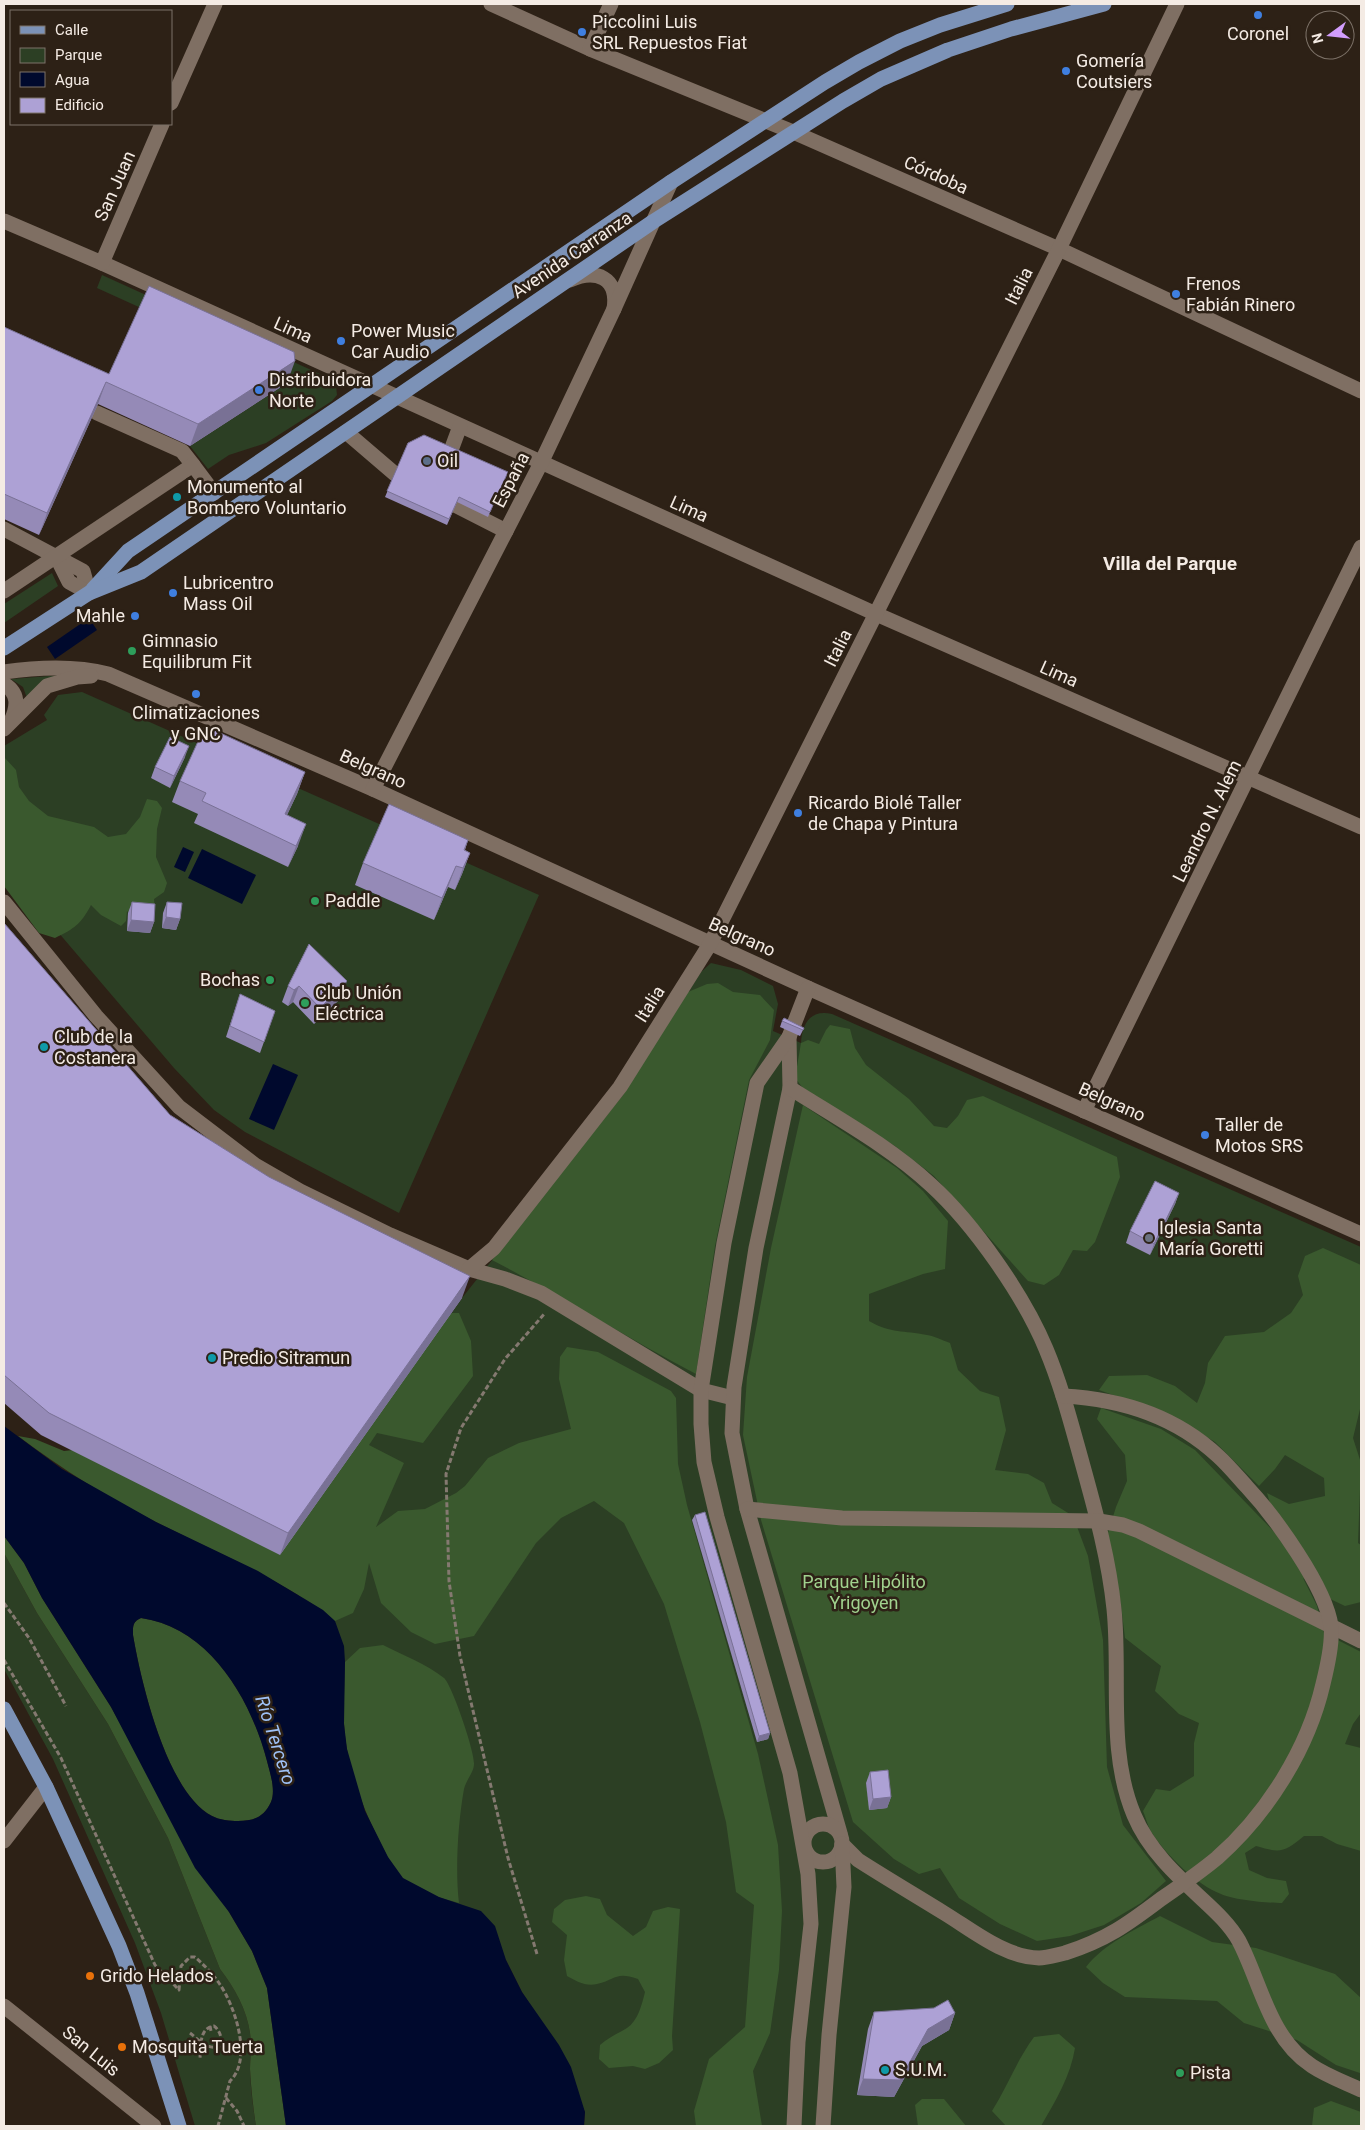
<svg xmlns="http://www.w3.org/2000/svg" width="1365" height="2130" font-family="Roboto,sans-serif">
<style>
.green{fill:#2c3f24}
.forest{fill:#3a592e}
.water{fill:#00092d;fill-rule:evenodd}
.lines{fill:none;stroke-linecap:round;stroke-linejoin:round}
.path{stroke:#847970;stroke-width:3;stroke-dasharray:5 2.5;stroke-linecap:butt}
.minor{stroke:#7f6f63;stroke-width:15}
.major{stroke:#7c92b7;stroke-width:15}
.wall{fill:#958ab7}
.shaded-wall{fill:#797195}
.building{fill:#ada1d5;stroke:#797195}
.shop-dot{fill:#3f7fe0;stroke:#2d2116;stroke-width:2}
.service-dot{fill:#5c6f8a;stroke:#2d2116;stroke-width:2}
.culture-dot{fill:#0f9aa8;stroke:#2d2116;stroke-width:2}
.leisure-dot{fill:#2e9e5b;stroke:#2d2116;stroke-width:2}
.worship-dot{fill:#6b7280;stroke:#2d2116;stroke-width:2}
.food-dot{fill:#e8710a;stroke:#2d2116;stroke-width:2}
.labels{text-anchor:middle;stroke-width:5;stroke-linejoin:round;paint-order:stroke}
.poi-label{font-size:18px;fill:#f4ebe4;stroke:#2d2116;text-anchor:start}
.street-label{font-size:18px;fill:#f4ebe4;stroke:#2d2116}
.park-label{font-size:18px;fill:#a1d28e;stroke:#2d2116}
.neighbourhood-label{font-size:19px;font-weight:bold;fill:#f4ebe4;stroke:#2d2116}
.water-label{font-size:19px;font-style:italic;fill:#9ec0f5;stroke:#2d2116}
</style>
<rect width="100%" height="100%" fill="#2d2116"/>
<g class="green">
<polygon points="102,275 331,379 336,386 337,395 332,401 266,443 229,455 208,469 190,446 287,383 286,374 97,288"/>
<polygon points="52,573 58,586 4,623 4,604"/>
<polygon points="63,675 27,698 23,687 11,679"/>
<polygon points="82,692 539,895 399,1213 245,1132 214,1110 174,1068 11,877 4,865 4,746 47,720 44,715 58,695"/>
<path d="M 711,963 L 741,970 L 773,986 L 778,1004 L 773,1031 L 801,1043 C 802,1023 811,1009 832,1014 L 1361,1247 L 1361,2126 L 584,2126 L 585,2112 L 536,2014 L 522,1992 L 506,1960 L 439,1897 L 280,1555 L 462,1298 L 623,1095 L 701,972 Z"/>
<path d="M 4,1553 L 37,1613 L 108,1724 L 168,1838 L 220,1969 C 237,1991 251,2017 251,2046 C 251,2052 250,2059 250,2065 C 250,2086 253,2106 256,2126 L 195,2126 L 161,2013 L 135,1943 L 53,1759 L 4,1669 Z"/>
</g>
<g class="forest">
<path d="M 4,757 L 16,770 L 19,787 L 29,801 L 48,816 L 94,827 L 108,837 L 126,834 L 140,817 L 147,799 L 157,801 L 162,808 L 157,829 L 156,857 L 167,883 L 164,892 L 154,899 L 155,911 L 151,917 L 133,917 L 127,911 L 126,921 L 121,926 L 101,915 L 91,905 C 81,924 74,929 55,938 L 39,933 L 4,886 Z"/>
<path d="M 718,983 L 733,992 L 760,995 L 774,1010 L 770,1040 L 749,1080 L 715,1246 L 696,1374 C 627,1338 561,1296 492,1260 L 623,1095 L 688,992 L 707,984 Z"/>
<polygon points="830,1025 850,1029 855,1048 866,1065 909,1099 934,1126 947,1128 958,1116 967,1100 983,1096 1117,1157 1120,1177 1095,1242 1087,1251 1073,1250 1059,1275 1044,1285 1028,1281 934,1176 895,1146 803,1088 795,1078 801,1043 808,1040 819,1044 826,1030"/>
<path d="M 803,1105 L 897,1168 L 923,1191 L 948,1221 L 945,1269 L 923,1274 L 869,1294 L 869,1321 C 892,1334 903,1330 927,1335 C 934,1336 942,1340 950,1343 L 958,1370 L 980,1391 L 999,1397 L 1006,1430 L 995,1470 L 1028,1474 L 1044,1483 L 1052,1503 L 1073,1516 L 1088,1556 L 1103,1640 L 1107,1767 L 1123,1825 L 1166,1881 L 1141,1903 L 1104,1925 L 1070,1936 L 1037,1941 L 1000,1924 L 959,1898 L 940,1868 L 919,1874 L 894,1859 L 853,1822 L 761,1520 L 743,1435 L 747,1377 L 771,1248 Z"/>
<path d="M 1323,1248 L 1361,1265 L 1361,1405 L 1353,1438 L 1361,1463 L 1358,1543 L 1361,1545 L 1361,1602 L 1345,1606 L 1326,1597 L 1303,1578 L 1317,1606 L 1324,1633 L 1361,1652 L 1361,1713 L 1353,1724 L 1345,1744 L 1361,1748 L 1361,1851 L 1337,1844 L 1322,1836 L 1304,1836 C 1284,1853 1280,1853 1256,1846 L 1245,1853 L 1249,1870 L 1267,1878 L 1286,1881 L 1289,1894 L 1282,1903 C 1267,1903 1234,1900 1221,1894 C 1197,1885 1166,1855 1152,1833 C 1148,1827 1146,1818 1143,1811 L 1156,1789 L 1170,1791 L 1194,1776 L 1194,1743 L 1199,1723 L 1179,1714 L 1155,1691 L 1161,1666 L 1125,1638 L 1121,1605 L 1108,1533 L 1116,1507 L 1127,1481 L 1125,1455 L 1097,1419 L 1101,1408 L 1161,1429 L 1195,1450 L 1280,1538 L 1267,1493 L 1289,1504 L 1325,1496 L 1324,1478 L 1285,1455 L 1275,1469 L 1259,1486 L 1215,1442 L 1172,1416 L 1099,1390 L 1109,1376 L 1147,1375 L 1175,1386 L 1197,1403 L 1205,1383 L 1208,1363 L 1225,1336 L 1264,1332 L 1291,1313 L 1303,1295 L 1298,1276 L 1305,1256 Z"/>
<path d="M 452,1313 L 459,1313 L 471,1341 L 473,1376 L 423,1443 L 377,1433 L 369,1445 L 404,1463 L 376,1527 L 398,1511 L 425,1509 L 456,1493 L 465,1486 L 488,1458 L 519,1443 L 571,1429 L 559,1379 L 560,1357 L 567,1347 L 598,1352 L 671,1391 L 676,1398 L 678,1464 L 687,1505 L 758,1754 L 778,1845 L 782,1911 L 779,1970 L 770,2033 L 753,2071 L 762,2126 L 696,2126 L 694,2111 L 709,2059 L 745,2027 L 754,1905 L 736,1892 L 726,1822 L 700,1722 L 664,1604 L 624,1523 L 594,1501 L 561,1518 L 536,1543 L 474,1636 L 435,1644 L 411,1632 L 381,1603 L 369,1563 L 364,1589 L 353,1613 L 335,1621 C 321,1608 305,1599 288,1589 C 246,1564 201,1545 156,1522 C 108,1498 62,1469 18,1436 L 35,1439 L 64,1451 L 73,1450 Z"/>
<path d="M 4,1536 L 24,1563 L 42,1598 L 111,1707 L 154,1785 L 252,1951 L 267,1988 L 286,2126 L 256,2126 C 253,2107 251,2088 250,2069 C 250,2061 251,2054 251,2046 C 251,2017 237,1991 220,1969 L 168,1838 L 108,1724 L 37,1613 L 4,1553 Z"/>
<path d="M 141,1618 C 209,1627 251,1699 267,1761 C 270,1773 276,1790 271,1802 C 264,1817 254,1821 238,1821 C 230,1821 219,1820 212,1816 C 167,1793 141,1682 133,1635 C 133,1627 132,1622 141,1618 Z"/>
<path d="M 383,1645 C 403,1655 426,1664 444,1678 C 452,1685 475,1752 474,1764 C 474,1772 466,1780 464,1789 C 458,1822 455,1870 459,1903 C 441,1898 418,1892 403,1879 C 393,1869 385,1852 379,1840 C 361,1804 346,1764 344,1723 C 343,1703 345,1682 345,1662 L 360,1648 Z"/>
<path d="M 586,1896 L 600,1899 L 607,1915 L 633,1936 L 646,1927 L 653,1911 L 668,1907 L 680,1909 L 672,2036 L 673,2050 L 659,2063 L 645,2069 L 633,2066 L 609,2068 L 599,2059 L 600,2045 C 609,2037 617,2034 627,2028 C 638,2021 642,2004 645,1992 L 638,1979 C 615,1971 616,1980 597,1984 C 586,1987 576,1981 567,1976 L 564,1960 L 567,1935 L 552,1922 L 554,1909 L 565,1900 Z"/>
<path d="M 1160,1916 L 1212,1942 L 1256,1948 L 1335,1974 L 1361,1998 L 1361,2065 L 1360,2073 L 1336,2065 L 1297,2040 L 1244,2023 L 1217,2001 L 1125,1997 L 1103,1983 L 1086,1967 C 1104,1944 1134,1930 1160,1916 Z"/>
<path d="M 1059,2034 L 1075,2048 C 1071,2075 1055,2102 1041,2126 L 1006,2126 L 992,2111 C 1007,2087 1017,2060 1034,2037 Z"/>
<polygon points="922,2099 944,2099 966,2126 918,2126 915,2105"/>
<polygon points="1331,2101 1361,2112 1361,2126 1312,2126 1314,2108"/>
</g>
<g class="water">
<polygon points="89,618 97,630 55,659 47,647"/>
<polygon points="183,847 194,852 185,872 174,867"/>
<polygon points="202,849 256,875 242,904 188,878"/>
<polygon points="273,1064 298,1075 274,1130 249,1119"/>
<path d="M 4,1426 L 62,1469 L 156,1522 L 258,1571 L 323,1610 L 335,1621 L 344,1646 L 345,1662 L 344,1724 L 347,1749 L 365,1811 L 388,1857 L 403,1878 L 439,1897 L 481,1911 L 495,1926 L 506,1960 L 522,1992 L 559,2045 L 571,2067 L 585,2112 L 584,2126 L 286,2126 L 267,1988 L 252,1951 L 229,1912 L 195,1868 L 111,1707 L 42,1598 L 24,1563 L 4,1536 ZM 141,1618 C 209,1627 251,1699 267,1761 C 270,1773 276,1790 271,1802 C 264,1817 254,1821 238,1821 C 230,1821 219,1820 212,1816 C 167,1793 141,1682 133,1635 C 133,1627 132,1622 141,1618 Z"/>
</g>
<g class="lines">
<g class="path">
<polyline points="4,1603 29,1638 66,1706"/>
<path d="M 4,1660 L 61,1758 L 155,1965 L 179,1990 L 181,1966 L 190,1957 L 195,1957 C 204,1965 212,1973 219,1983 C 235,2006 253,2059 230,2081 L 218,2126"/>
<polyline points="537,1954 508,1858 460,1656 449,1581 446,1474 461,1428 505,1359 545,1313"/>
<polyline points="210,2026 211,2031"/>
<path d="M 190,2033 C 199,2040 208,2051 220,2046 C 223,2040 220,2030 214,2026 C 199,2028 201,2046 200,2058"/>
<polyline points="215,2043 217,2047"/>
<polyline points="226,2098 237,2111 244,2126"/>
</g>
<g class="minor">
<polyline points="491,4 590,49 793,132 1059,249 1361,391"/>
<polyline points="590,49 611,4"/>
<polyline points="171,103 215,4"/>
<polyline points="4,221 102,263 876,614 1361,827"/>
<polyline points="102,263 162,124"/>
<path d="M 570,280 C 596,268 619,278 614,309"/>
<polyline points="97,413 182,451 193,465"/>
<polyline points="346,432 395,474"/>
<polyline points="450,453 460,426"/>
<polyline points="455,505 506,531"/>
<polyline points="4,529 83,571 89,593"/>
<polyline points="56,556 69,582 89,593"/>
<polyline points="4,591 193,465 214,493"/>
<path d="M 4,672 C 38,667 74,665 108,674 L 373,789 L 808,988 L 1361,1234"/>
<path d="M 4,684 C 19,693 18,706 11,721"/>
<polyline points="4,729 47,686 77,677 91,676"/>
<polyline points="373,789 541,463 613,311 671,182"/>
<polyline points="4,902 96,1016 179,1107 255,1165 300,1191 390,1235 469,1269 505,1279 541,1293 701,1390 733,1398"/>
<polyline points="789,1037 790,1088 756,1248 734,1387 732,1433 747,1509 840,1833"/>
<path d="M 790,1088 C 837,1118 889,1146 931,1185 C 974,1224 1024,1296 1046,1349 C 1062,1387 1072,1427 1083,1466 C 1096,1513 1109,1560 1114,1609 C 1121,1677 1107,1751 1134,1815 C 1148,1849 1176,1875 1203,1900 C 1216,1912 1230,1925 1239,1941 C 1261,1983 1269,2038 1312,2066 C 1327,2076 1344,2082 1361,2090"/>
<polyline points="1084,1111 1361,547"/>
<polyline points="469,1269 494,1248 620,1087 710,944 1059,249 1177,4"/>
<polyline points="747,1509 842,1518 1099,1521 1123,1525 1139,1531 1361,1641"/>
<circle cx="823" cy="1843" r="19"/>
<polyline points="4,1841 46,1787"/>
<path d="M 842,1844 L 858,1860 C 886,1878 915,1895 944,1913 C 972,1930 1004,1957 1039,1958 C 1047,1958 1056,1955 1065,1953 C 1106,1940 1128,1924 1161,1899 C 1180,1886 1199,1873 1217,1858 C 1267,1814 1308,1749 1323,1684 C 1327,1668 1333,1643 1331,1626 C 1326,1587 1274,1516 1247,1487 C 1237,1476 1228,1465 1218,1456 C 1174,1415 1121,1399 1063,1396"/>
<polyline points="4,2006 154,2126"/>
<polyline points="794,2126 798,2042 811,1924 808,1874 790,1773 717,1517 704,1462 701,1424 701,1390 724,1243 757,1083 789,1037 808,988"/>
<polyline points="823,2126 829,2035 844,1887 842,1844"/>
</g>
<g class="major">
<polyline points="93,589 128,551 671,182 825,82 859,62 900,41 940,25 1007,4"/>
<polyline points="4,648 89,593 141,572 654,221 843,101 881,79 948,50 1011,29 1104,4"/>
<polyline points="4,1709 46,1787 119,1946 137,1993 179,2126"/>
</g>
</g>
<g class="wall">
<polygon points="4,327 109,374 287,383 190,446 98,404 39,535 4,519"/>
<polygon points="408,443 505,477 488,517 457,502 447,525 385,497"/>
<polygon points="185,757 170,788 151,778 155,767"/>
<polygon points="305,772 297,794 287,815 298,846 288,867 194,823 198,814 172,802 180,781"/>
<polygon points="468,840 465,850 470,853 462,874 455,890 448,887 434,920 355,885 363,863"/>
<polygon points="132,902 154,922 150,933 127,931 128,913"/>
<polygon points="167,902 180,919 176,930 162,928 163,913"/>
<polygon points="4,923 170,1115 462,1298 280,1555 41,1435 4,1403"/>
<polygon points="309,944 341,998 314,1024 293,1002 288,1006 282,1002 288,986"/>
<polygon points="240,994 275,1011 260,1053 226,1037"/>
<polygon points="782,1021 804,1028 800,1036 780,1027"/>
<polygon points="1179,1193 1175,1204 1150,1255 1126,1243 1130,1231"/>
<polygon points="695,1515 770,1733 768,1739 757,1742 692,1520"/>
<polygon points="870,1772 891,1797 887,1808 869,1810 866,1783"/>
<polygon points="874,2012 955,2013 949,2030 922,2046 894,2097 857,2095 868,2029"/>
</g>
<g class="shaded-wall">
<polygon points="295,361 287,383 190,446 198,424"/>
<polygon points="106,382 98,404 39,535 47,513"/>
<polygon points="189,746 185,757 170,788 174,776"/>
<polygon points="305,772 297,794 277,836 285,814"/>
<polygon points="306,824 298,846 288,867 296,846"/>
<polygon points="470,853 462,874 455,890 463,868"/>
<polygon points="456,866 448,887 434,920 442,898"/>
<polygon points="166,917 180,919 176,930 162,928"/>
<polygon points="131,920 154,922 150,933 127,931"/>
<polygon points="347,981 341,998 314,1024 320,1008"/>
<polygon points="299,986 293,1002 288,1006 294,990"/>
<polygon points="1179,1193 1175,1204 1150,1255 1154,1244"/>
<polygon points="470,1276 462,1298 280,1555 288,1533"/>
<polygon points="770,1733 768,1739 757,1742 759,1736"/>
<polygon points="891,1797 887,1808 869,1810 873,1799"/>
<polygon points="955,2013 949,2030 922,2046 894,2097 857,2095 863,2079 928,2029"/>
</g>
<g class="building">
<polygon points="149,286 294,352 295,361 198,424 106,382 47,513 4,494 4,327 109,374"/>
<polygon points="424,435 508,472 490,512 459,497 449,519 387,491 408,443"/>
<polygon points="205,726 305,772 285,814 306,824 296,846 202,801 206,793 180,781"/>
<polygon points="170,737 189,746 174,776 155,767"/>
<polygon points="389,804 468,840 464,850 470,853 463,868 456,866 442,898 363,863"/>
<polygon points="132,902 155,904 154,922 131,920"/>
<polygon points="167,902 182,903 180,919 166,917"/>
<polygon points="4,923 170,1115 269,1177 470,1276 288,1533 49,1413 4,1375"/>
<polygon points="309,944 347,981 320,1008 299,986 294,990 288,986"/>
<polygon points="240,994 275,1011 264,1042 230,1026"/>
<polygon points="784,1018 804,1028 803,1030 782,1021"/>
<polygon points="1155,1181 1179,1193 1154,1244 1130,1231"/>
<polygon points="705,1512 770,1733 759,1736 695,1515"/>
<polygon points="888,1770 891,1797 873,1799 870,1772"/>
<polygon points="948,2000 955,2013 928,2029 900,2080 863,2079 874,2012 934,2008"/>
</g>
<g class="shop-dot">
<circle cx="1258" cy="15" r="5"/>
<circle cx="582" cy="32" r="5"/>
<circle cx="1066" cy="71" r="5"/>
<circle cx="1176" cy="294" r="5"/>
<circle cx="341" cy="341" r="5"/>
<circle cx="259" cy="390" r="5"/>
<circle cx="173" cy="593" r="5"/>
<circle cx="135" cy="616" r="5"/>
<circle cx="196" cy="694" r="5"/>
<circle cx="798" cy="813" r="5"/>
<circle cx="1205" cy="1135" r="5"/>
</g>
<circle class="service-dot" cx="427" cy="461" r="5"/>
<g class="culture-dot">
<circle cx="177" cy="497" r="5"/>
<circle cx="44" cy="1047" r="5"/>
<circle cx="212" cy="1358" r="5"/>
<circle cx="885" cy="2070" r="5"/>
</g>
<g class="leisure-dot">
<circle cx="132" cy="651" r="5"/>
<circle cx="315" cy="901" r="5"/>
<circle cx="270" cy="980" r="5"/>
<circle cx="305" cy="1003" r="5"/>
<circle cx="1180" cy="2073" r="5"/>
</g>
<circle class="worship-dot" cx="1149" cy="1238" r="5"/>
<g class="food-dot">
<circle cx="90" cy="1976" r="5"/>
<circle cx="122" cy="2047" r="5"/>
</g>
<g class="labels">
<g class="poi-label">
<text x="592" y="28">Piccolini Luis<tspan x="592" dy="21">SRL Repuestos Fiat</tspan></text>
<text x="1258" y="40" text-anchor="middle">Coronel</text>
<text x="1076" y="67">Gomería<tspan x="1076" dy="21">Coutsiers</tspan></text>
<text x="1186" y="290">Frenos<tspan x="1186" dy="21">Fabián Rinero</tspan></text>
<text x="351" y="337">Power Music<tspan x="351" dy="21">Car Audio</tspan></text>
<text x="269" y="386">Distribuidora<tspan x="269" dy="21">Norte</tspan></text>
<text x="437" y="467">Oil</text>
<text x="187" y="493">Monumento al<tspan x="187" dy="21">Bombero Voluntario</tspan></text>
<text x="183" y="589">Lubricentro<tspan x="183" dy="21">Mass Oil</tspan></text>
<text x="125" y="622" text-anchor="end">Mahle</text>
<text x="142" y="647">Gimnasio<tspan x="142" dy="21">Equilibrum Fit</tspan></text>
<text x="196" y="719" text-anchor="middle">Climatizaciones<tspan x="196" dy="21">y GNC</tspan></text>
<text x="808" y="809">Ricardo Biolé Taller<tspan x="808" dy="21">de Chapa y Pintura</tspan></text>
<text x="325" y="907">Paddle</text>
<text x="260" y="986" text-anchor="end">Bochas</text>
<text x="315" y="999">Club Unión<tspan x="315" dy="21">Eléctrica</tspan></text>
<text x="54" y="1043">Club de la<tspan x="54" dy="21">Costanera</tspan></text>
<text x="1215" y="1131">Taller de<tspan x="1215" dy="21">Motos SRS</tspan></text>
<text x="1159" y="1234">Iglesia Santa<tspan x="1159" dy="21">María Goretti</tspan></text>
<text x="222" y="1364">Predio Sitramun</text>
<text x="100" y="1982">Grido Helados</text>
<text x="132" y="2053">Mosquita Tuerta</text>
<text x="895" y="2076">S.U.M.</text>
<text x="1190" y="2079">Pista</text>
</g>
<g class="street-label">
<text transform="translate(936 175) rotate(24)" y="6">Córdoba</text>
<text transform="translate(115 186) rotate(-66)" y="6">San Juan</text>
<text transform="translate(572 255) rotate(-34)" y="6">Avenida Carranza</text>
<text transform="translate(1019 286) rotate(-63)" y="6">Italia</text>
<text transform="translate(293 330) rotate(24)" y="6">Lima</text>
<text transform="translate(511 480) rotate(-63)" y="6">España</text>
<text transform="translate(689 509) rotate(24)" y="6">Lima</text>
<text transform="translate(838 648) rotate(-63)" y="6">Italia</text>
<text transform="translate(1059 674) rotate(24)" y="6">Lima</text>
<text transform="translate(373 769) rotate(24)" y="6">Belgrano</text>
<text transform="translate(1207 821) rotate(-64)" y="6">Leandro N. Alem</text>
<text transform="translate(742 937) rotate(24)" y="6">Belgrano</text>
<text transform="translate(650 1004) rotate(-58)" y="6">Italia</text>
<text transform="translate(1112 1102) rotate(24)" y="6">Belgrano</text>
<text transform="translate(91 2051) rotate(39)" y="6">San Luis</text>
</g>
<g class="park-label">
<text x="864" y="1588">Parque Hipólito<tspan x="864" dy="21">Yrigoyen</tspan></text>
</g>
<g class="neighbourhood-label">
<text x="1170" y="570">Villa del Parque</text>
</g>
<g class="water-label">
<text transform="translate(276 1740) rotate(72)" y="7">Río Tercero</text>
</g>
</g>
<rect width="1365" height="2130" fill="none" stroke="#f4ebe4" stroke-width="10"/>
<rect x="10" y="10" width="162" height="115" fill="#2d2116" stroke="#7d7268"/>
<rect x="20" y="26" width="25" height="8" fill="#7c92b7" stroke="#7d7268"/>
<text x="55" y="35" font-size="15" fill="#f4ebe4">Calle</text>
<rect x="20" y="48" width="25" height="15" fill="#2c3f24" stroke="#7d7268"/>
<text x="55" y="60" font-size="15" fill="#f4ebe4">Parque</text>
<rect x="20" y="72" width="25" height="15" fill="#00092d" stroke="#7d7268"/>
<text x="55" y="85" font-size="15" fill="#f4ebe4">Agua</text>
<rect x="20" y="98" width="25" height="15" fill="#ada1d5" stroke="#7d7268"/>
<text x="55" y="110" font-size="15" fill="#f4ebe4">Edificio</text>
<g transform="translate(1330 35) rotate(255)"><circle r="24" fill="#2d2116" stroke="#7d7268"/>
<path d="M0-4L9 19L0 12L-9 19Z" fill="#d29dfd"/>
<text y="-8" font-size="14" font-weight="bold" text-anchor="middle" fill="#f4ebe4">N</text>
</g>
</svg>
